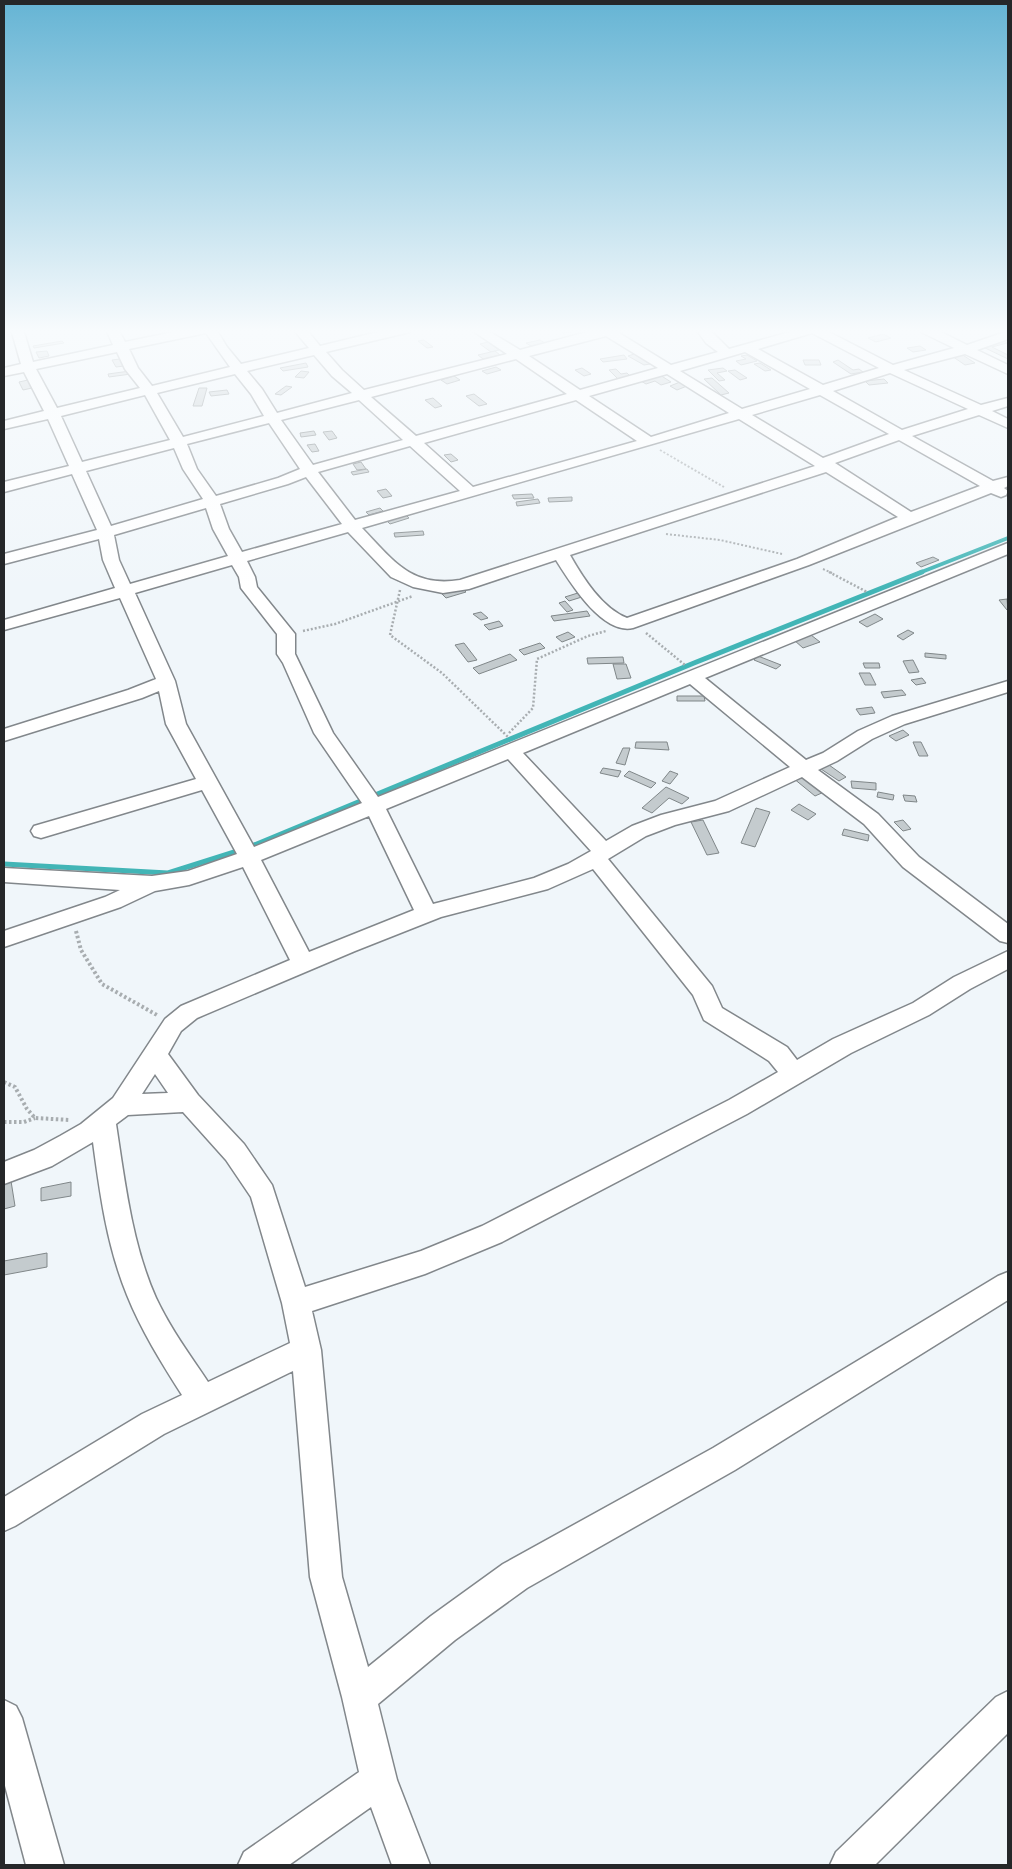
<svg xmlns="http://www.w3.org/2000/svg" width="1012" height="1869" font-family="'Zilla Slab',serif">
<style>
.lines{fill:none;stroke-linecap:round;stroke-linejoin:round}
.stream-far1{stroke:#42b5b6;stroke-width:4}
.stream{stroke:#42b5b6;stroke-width:5}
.building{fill:#c4cbce;stroke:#808789}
.minor-casing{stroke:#82878b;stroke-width:3}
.path-far2{stroke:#a8adb0;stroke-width:2;stroke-dasharray:2 2;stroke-linecap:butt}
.path-far1{stroke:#a8adb0;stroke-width:2.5;stroke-dasharray:2 2;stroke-linecap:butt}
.path{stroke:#a8adb0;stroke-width:4;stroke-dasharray:2.5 2.5;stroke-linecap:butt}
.minor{fill:#fff;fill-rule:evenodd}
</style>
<rect width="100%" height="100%" fill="#f0f6fa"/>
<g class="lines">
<polyline class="stream-far1" points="919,573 1008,538"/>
<polyline class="stream" points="4,864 168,873 247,848 694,663 922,572"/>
</g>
<g class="building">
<polygon points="558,329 580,329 582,330 563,333"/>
<polygon points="883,334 891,338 876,342 868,338"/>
<polygon points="424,340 433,347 427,348 418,341"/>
<polygon points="540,340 545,343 531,346 526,343"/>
<polygon points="1002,340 1007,343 992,347 1008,355 1008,359 981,346"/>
<polygon points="62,341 64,343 34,348 33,346"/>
<polygon points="488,342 499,350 491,352 480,344"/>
<polygon points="920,346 926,350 913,352 907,348"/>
<polygon points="47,351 49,356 39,358 36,352"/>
<polygon points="495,351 500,355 483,359 478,355"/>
<polygon points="958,352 975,363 965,365 949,354"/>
<polygon points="634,354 650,364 644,365 628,356"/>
<polygon points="624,355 627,359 603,362 600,359"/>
<polygon points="747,355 757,361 741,365 736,361 746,359 741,356"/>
<polygon points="120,359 124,366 116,367 112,360"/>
<polygon points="803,360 819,360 821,365 805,365"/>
<polygon points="838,360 853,370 859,369 863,372 851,374 833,362"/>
<polygon points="306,363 308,367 283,371 280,368"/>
<polygon points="760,363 771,370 765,371 754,364"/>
<polygon points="496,367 501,370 487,374 482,371"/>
<polygon points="582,368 591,374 584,376 575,370"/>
<polygon points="723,368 727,371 717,373 725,380 719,381 708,370"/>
<polygon points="616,369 621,374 627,373 631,377 618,379 609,370"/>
<polygon points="735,370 747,378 740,380 728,371"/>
<polygon points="130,371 131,374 109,377 108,374"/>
<polygon points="301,371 309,372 304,378 295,377"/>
<polygon points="660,375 671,382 661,385 655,381 646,384 641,381"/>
<polygon points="454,376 460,380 447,384 441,380"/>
<polygon points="712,378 729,393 721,395 704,379"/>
<polygon points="884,379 888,383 869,385 865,381"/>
<polygon points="28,380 32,388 23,390 19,382"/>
<polygon points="680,382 687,386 677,390 670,386"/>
<polygon points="286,386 292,387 281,395 275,394"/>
<polygon points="199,388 207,388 202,406 193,406"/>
<polygon points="227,390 229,394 211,396 209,392"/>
<polygon points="474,394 487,404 479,406 466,396"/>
<polygon points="433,398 442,406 435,408 425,400"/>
<polygon points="314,431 316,435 301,437 300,433"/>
<polygon points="332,431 337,438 329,440 323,432"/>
<polygon points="315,444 319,451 312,452 307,445"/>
<polygon points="451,454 458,460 451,462 444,455"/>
<polygon points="361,462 366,469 357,470 353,464"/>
<polygon points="367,469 369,472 353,475 351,472"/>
<polygon points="386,489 392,496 383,498 377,491"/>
<polygon points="532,494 534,498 514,499 512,495"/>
<polygon points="572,497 572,501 549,502 548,498"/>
<polygon points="538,499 540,503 517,506 516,502"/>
<polygon points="380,508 383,511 369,515 366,512"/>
<polygon points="405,514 409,518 390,524 386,520"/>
<polygon points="423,531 424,535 395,537 394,533"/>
<polygon points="933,557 939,560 921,567 916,563"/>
<polygon points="462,588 466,592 446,598 442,594"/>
<polygon points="581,592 585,596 569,601 565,597"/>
<polygon points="1007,599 1008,610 1007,610 999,600"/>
<polygon points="565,601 573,610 567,612 559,603"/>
<polygon points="587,611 590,616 554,621 551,616"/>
<polygon points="481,612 488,618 481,620 473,614"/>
<polygon points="875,614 883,619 867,627 859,622"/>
<polygon points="499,621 503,626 489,630 484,625"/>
<polygon points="908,630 914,633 903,640 897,636"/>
<polygon points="568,632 575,637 562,642 556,637"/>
<polygon points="811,635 820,642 803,648 794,640"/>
<polygon points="464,643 477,660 468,662 455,645"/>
<polygon points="540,643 545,648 524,655 519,650"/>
<polygon points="925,653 946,655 946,659 925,657"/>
<polygon points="510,654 517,660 479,674 473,668"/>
<polygon points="758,656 781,665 776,669 754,660"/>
<polygon points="623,657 624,663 588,664 587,658"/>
<polygon points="913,660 919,672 909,673 903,661"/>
<polygon points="863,663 879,663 880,668 865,668"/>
<polygon points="613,664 626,664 631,678 617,679"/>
<polygon points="859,673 870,673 876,685 865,685"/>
<polygon points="922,678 926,683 916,685 911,680"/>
<polygon points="902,690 906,695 884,698 881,692"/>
<polygon points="677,696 704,696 705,701 677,701"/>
<polygon points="872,707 875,713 860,715 856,709"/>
<polygon points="903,730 909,735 896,741 889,736"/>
<polygon points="636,742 667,742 669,750 635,748"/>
<polygon points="913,742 921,742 928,756 919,756"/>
<polygon points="623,748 630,748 625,765 616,763"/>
<polygon points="829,765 846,777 839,781 821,769"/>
<polygon points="603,768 621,771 618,777 600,773"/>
<polygon points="629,771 656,783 651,788 624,776"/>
<polygon points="670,771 678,774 670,784 662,781"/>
<polygon points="802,774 824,792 815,796 793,778"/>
<polygon points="851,781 876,783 876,790 852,788"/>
<polygon points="666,787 689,798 682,804 669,798 652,813 642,808"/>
<polygon points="878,792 894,795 893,800 877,797"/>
<polygon points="903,795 915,796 917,802 905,801"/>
<polygon points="799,804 816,814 808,820 791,810"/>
<polygon points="756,808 770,812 755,847 741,843"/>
<polygon points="703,820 719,853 707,855 691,822"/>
<polygon points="903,820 911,829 903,831 894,822"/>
<polygon points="844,829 869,835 868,841 842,835"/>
<polygon points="11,1181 15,1206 4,1209 4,1184"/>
<polygon points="71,1182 71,1196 41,1201 41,1188"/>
<polygon points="47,1253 47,1267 4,1275 4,1261"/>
</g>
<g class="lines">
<g class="minor-casing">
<g id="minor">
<path d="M 11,329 L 23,329 L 33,362 L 113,345 L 106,329 L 118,329 L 125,342 L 188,329 L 216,329 L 227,347 L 241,364 L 309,348 L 293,329 L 306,329 L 320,346 L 390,329 L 412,329 L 410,332 L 326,352 L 342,370 L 364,390 L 507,354 L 470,329 L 485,329 L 520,350 L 598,329 L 624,329 L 619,333 L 671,365 L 718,352 L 706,343 L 696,329 L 709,329 L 729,349 L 800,329 L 823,329 L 893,365 L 954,348 L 921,332 L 919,329 L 935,329 L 967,345 L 1008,331 L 1008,339 L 977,350 L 1008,365 L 1008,374 L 965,354 L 904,370 L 981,405 L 1008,398 L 1008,406 L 992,411 L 1008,419 L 1008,428 L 979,415 L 912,436 L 993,481 L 1008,477 L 1008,486 L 1004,488 L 1008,491 L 1006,495 L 1001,497 L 991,493 L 809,565 L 633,628 C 602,635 570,582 556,560 L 469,589 L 443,593 L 413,587 L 391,577 L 348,532 L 247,561 L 255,577 L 257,587 L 295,634 L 295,654 L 333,733 L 378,797 L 1008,543 L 1008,554 L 705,678 L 806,760 L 823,753 L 858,731 L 892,716 L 1008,681 L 1008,692 L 905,724 L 872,739 L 837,761 L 818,770 L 878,814 L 919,857 L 1008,924 L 1008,943 L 1000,941 L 903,867 L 864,824 L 802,777 L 729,811 L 675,825 L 646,836 L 608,859 L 712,986 L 722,1008 L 787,1047 L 797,1060 L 833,1039 L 913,1003 L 954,977 L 1008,951 L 1008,969 L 970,989 L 929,1015 L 851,1053 L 747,1114 L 502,1242 L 425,1274 L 312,1311 L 321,1350 L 342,1577 L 368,1667 L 431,1616 L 503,1564 L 713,1448 L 998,1276 L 1008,1272 L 1008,1300 L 735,1470 L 527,1588 L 455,1640 L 378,1704 L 397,1780 L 430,1865 L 392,1865 L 371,1807 L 289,1865 L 238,1865 L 244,1852 L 359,1772 L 342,1697 L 310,1577 L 293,1371 L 164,1434 L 15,1526 L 4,1531 L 4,1497 L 142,1414 L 182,1395 C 161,1362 141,1330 127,1295 C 107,1246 100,1194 93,1142 L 52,1166 L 4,1184 L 4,1162 L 34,1150 L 60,1136 L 81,1124 L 113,1098 L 165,1019 L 181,1006 L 290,960 L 243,867 L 189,885 L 155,891 L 121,907 L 4,947 L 4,931 L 105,897 L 120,890 L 4,882 L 4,868 L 152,876 L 188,871 L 237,854 L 202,790 L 41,838 L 34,836 L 31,831 L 34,826 L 196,779 L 166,724 L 159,691 L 142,698 L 4,741 L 4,729 L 128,690 L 156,679 L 120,598 L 4,630 L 4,620 L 115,588 L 103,560 L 99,539 L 4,564 L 4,554 L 97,530 L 72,474 L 4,492 L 4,482 L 69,466 L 48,419 L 4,429 L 4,421 L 44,411 L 24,372 L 4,376 L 4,368 L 21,364 ZM 206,333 L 230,367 L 152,386 L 138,368 L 129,349 ZM 812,333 L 879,368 L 823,385 L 758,349 ZM 606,336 L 658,368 L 580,390 L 529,356 ZM 117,352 L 125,369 L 140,388 L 57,408 L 36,369 ZM 745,352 L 810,389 L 742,409 L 680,371 ZM 314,355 L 332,376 L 352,393 L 277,413 L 262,389 L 247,371 ZM 516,359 L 567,394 L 416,436 L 371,397 ZM 890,373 L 968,409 L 902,430 L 833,391 ZM 235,374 L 251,394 L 264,416 L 183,437 L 157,393 ZM 667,374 L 729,413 L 651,437 L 589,396 ZM 145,395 L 170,440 L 82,462 L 61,416 ZM 820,395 L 889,434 L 823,458 L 752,415 ZM 359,400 L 403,440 L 313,465 L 281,420 ZM 576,400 L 637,441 L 473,487 L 424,443 ZM 739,419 L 815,466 L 460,580 C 411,588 393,560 362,528 ZM 269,423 L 300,469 L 278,478 L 216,496 L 197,469 L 187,444 ZM 899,440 L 980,486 L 911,512 L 835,463 ZM 410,446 L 460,491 L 355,520 L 318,472 ZM 174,448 L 183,469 L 203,499 L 111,526 L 86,471 ZM 826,472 L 898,517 L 797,559 L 627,618 C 602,608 583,578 570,555 ZM 306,477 L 342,524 L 242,552 L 229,529 L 220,504 L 288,484 ZM 206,508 L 213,529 L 228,556 L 130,584 L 119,560 L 114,535 ZM 232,565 L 239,577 L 241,588 L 277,634 L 277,654 L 283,663 L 314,733 L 362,803 L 254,847 L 186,724 L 175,681 L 135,593 ZM 690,684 L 790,767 L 715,801 L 661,815 L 632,826 L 606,841 L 523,753 ZM 508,759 L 591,851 L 568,864 L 534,878 L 433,904 L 386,809 ZM 369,816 L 414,910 L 309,952 L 261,860 ZM 593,869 L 693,995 L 704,1020 L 769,1061 L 778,1072 L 729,1100 L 482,1226 L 421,1251 L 305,1287 L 272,1185 L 244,1144 L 198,1095 L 168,1054 L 181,1031 L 197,1018 L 355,951 L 441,917 L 548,889 ZM 155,1074 L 168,1093 L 142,1094 ZM 183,1112 L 226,1160 L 251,1197 L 282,1303 L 290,1343 L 208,1382 C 190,1355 170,1328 156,1298 C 132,1244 125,1183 116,1124 L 128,1115 Z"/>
<polygon points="1008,1691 1008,1733 875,1865 830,1865 836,1852 996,1697"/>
<polygon points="4,1700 16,1706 22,1718 64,1865 26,1865 4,1782"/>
</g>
</g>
<g class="path-far2">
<polyline points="660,450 724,487"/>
<polyline points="666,534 720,540 782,554"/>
<polyline points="823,569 832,573"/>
</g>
<g class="path-far1">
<polyline points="829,572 867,592"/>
<polyline points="400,590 390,635 442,673 508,737"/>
<polyline points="303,631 335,624 413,596"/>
<polyline points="646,633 685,665"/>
<polyline points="509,733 533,708 537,659 588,636 606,631"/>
</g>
<g class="path">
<polyline points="76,931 81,950 102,984 157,1015"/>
<polyline points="4,1082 15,1087 27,1109 35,1118 70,1120"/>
<polyline points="4,1122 24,1122 35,1118"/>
</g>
<use href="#minor" class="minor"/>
</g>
<linearGradient id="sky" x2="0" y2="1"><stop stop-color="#65b4d4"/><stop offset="0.56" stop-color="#f8fbfd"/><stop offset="1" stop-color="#f8fbfd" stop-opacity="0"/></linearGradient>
<rect width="1012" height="591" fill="url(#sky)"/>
<rect width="1012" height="1869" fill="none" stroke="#252729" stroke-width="10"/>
</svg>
